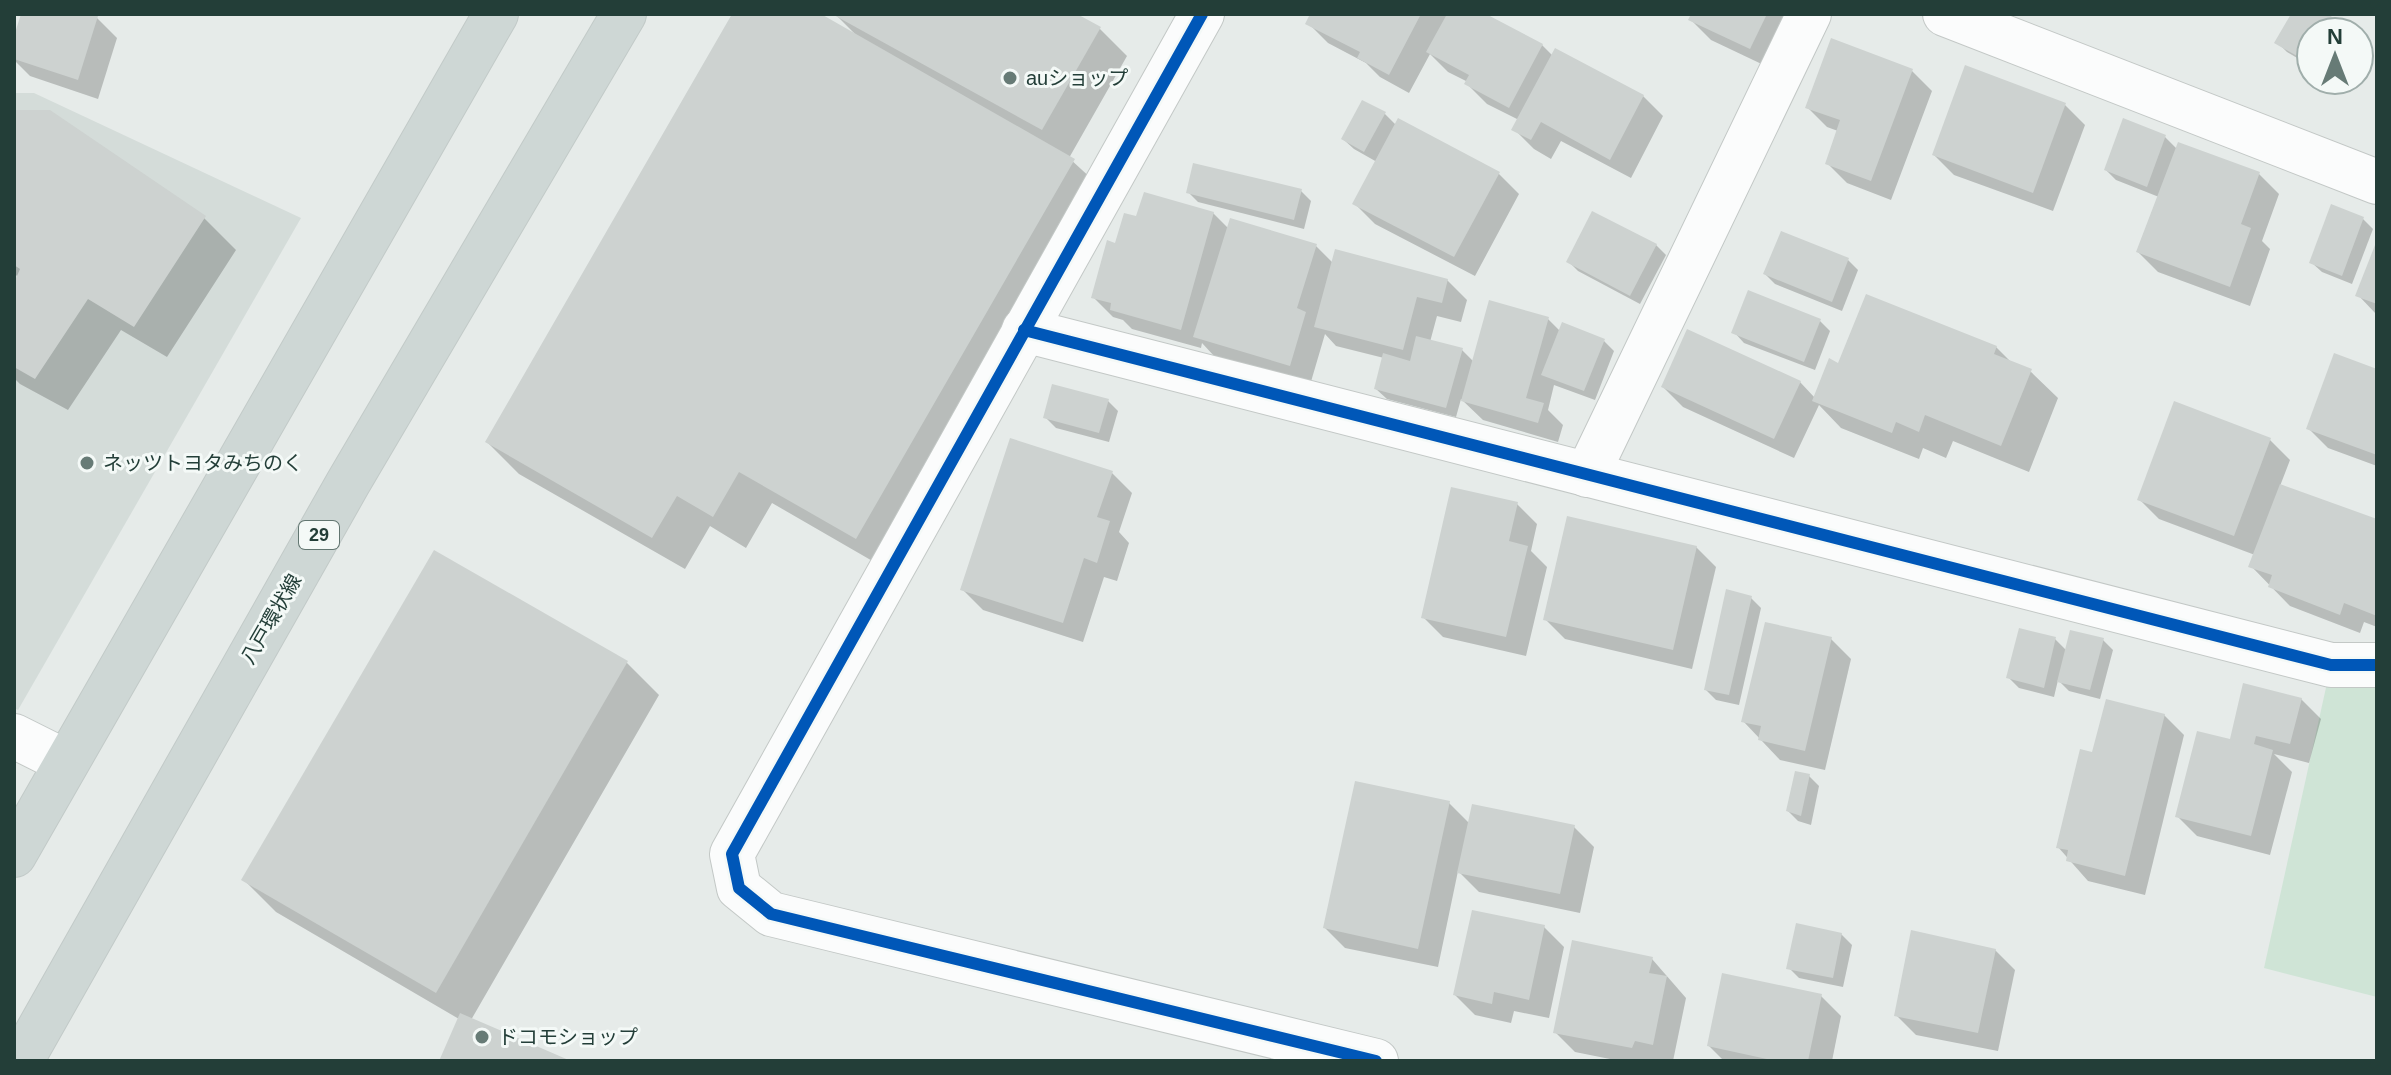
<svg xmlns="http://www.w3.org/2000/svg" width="2391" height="1075" font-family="Arial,'Noto Sans JP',sans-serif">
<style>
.built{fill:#d4dcd9}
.green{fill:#cfe4d6}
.shadow{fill:#0003}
.building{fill:#cdd2d0}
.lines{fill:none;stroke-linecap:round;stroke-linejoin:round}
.minor-casing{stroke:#c3c8c6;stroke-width:46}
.primary-casing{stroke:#c2cac8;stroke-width:46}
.minor{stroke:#fbfcfc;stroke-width:44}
.primary{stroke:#ced7d5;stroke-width:44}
.cycleway-casing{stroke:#f4f9f7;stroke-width:17}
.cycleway{stroke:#0057b8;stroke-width:12}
.poi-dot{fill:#677b76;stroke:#f4f9f7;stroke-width:3}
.labels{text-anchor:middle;stroke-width:6;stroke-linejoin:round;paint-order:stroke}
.shield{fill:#f4f9f7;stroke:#627671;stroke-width:2}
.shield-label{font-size:18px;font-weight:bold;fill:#233e38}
.poi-label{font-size:20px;fill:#233e38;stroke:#f4f9f7;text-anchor:start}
.street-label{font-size:20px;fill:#233e38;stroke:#f4f9f7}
</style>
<rect width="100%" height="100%" fill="#e6ebe9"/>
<polygon class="built" points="14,93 34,93 301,218 18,710 14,708"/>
<polygon class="green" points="2331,665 2377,665 2377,997 2264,968"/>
<g class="shadow">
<polygon points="23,14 85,14 97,18 117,38 98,99 30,76 14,60 14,43"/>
<polygon points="734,14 817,14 855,34 835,14 1073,14 1099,28 1127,56 1069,158 1106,192 888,570 772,503 746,548 710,526 685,569 519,474 487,442"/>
<polygon points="1313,14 1482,14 1542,45 1553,56 1643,96 1663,116 1631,178 1561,141 1551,159 1534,149 1514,129 1519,120 1487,104 1467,84 1468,82 1448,72 1430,54 1409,93 1380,77 1366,63 1328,43 1308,23"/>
<polygon points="1693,14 1796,14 1770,68 1711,40 1691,20"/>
<polygon points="2294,14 2323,14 2350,32 2311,32 2311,66 2287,52 2277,42"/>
<polygon points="1966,68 2065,105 2085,125 2053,211 1954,175 1934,155"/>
<polygon points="1912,71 1932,91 1891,200 1847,183 1827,163 1838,131 1827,127 1807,107"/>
<polygon points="14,112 204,218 236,250 167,357 121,330 68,410 20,384 14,378 14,288 19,277 14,274"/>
<polygon points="1384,113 1396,125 1499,174 1519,194 1475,276 1375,224 1355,204 1377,162 1354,149 1343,139"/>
<polygon points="2165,137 2177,149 2179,144 2259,174 2279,194 2262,241 2270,249 2250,306 2158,272 2138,252 2159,197 2116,180 2106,170"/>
<polygon points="1301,191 1311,201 1304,229 1198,202 1188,192"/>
<polygon points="1213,213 1229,229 1315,245 1333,263 1447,280 1467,300 1461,322 1437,316 1430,342 1462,350 1474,362 1548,319 1561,332 1564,325 1604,341 1614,351 1595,400 1554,385 1548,410 1563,425 1558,442 1483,420 1461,399 1456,417 1387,399 1376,389 1384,358 1336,346 1325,334 1310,385 1215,357 1202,343 1201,348 1132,329 1123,320 1113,317 1093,297 1117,245 1138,218"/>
<polygon points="2363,219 2373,229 2352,284 2322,272 2311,262"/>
<polygon points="2377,244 2377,315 2358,295"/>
<polygon points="1656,245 1666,255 1640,304 1578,271 1568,261"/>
<polygon points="1848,260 1858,270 1842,311 1775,284 1765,274"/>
<polygon points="1820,321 1830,331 1815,370 1744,343 1734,332"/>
<polygon points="1996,347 2013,364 2030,371 2058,398 2029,472 1953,441 1946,458 1923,448 1919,459 1841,428 1819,405 1794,458 1683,407 1663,387 1800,382 1815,398 1839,365"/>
<polygon points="2377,371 2377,466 2328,448 2308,428"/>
<polygon points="1108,401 1118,411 1109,442 1056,428 1045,417"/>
<polygon points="2270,440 2290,460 2280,486 2377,521 2377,627 2364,622 2360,633 2290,606 2251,566 2255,555 2159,519 2139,499"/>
<polygon points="1112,473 1132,493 1119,532 1129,543 1117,581 1104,577 1083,642 983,610 963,590"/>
<polygon points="1517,504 1537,524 1531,551 1547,567 1526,656 1443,637 1423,617"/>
<polygon points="1696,547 1716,567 1692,669 1565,639 1545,619"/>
<polygon points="434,553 627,663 659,695 471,1020 565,1061 441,1061 459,1019 276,912 244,880"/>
<polygon points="1750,597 1761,608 1739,705 1716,700 1706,690"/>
<polygon points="1831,639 1851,659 1825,770 1780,760 1743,721"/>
<polygon points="2055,639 2066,650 2103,640 2113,650 2100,699 2069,691 2058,680 2054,697 2019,688 2009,678"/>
<polygon points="2301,699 2321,719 2309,763 2274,754 2292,772 2270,855 2197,836 2177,816 2231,742"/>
<polygon points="2164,715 2184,735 2145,895 2088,881 2058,847 2094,754"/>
<polygon points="1809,776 1819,786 1811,825 1798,821 1788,811"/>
<polygon points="1449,803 1469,823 1574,827 1594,847 1580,913 1479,892 1458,871 1438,967 1345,948 1325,928"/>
<polygon points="1544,927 1564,947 1549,1018 1514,1011 1511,1023 1475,1015 1455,995"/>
<polygon points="1841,934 1852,945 1843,987 1799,978 1789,968"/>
<polygon points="1995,950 2015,970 1998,1051 1916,1035 1896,1015"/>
<polygon points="1652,959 1686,998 1673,1061 1620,1061 1575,1052 1555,1032"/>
<polygon points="1821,996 1841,1016 1832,1061 1724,1061 1709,1046"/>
</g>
<g class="building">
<polygon points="21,14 98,16 78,80 14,59 14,36"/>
<polygon points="732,14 821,14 1075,159 856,539 739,472 713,517 677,496 652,538 485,442"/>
<polygon points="832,14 1077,14 1101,27 1042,130"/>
<polygon points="1310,14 1421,14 1389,75 1357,58 1360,52 1305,24"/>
<polygon points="1447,14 1486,14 1543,44 1509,108 1464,84 1469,75 1426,52"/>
<polygon points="1691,14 1767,14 1750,49 1688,20"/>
<polygon points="2291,14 2327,14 2346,25 2341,32 2311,32 2311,64 2274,43"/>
<polygon points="1831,38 1913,69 1871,181 1825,164 1840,120 1805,108"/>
<polygon points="1555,48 1644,95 1610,160 1541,122 1531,140 1511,130"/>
<polygon points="1965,65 2066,103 2033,193 1932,155"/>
<polygon points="1362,100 1386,112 1364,152 1341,139"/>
<polygon points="14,110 50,110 206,216 134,327 88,299 35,379 14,367 14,283 20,269 14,265"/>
<polygon points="1398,118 1500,172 1454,257 1352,204"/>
<polygon points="2123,118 2166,135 2147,187 2104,170"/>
<polygon points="2178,142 2260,172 2241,224 2251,228 2230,287 2136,252"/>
<polygon points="1193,163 1302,189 1294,220 1186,193"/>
<polygon points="1144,192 1214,212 1181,330 1110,310 1111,303 1091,298 1107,240 1115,243 1124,213 1136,216"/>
<polygon points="2331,204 2364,217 2342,276 2309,263"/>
<polygon points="1592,211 1657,244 1630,296 1566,262"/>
<polygon points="1230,218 1317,244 1297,308 1306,312 1290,366 1193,337"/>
<polygon points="1781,231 1849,258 1832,302 1763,274"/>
<polygon points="2377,240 2377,304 2355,296"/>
<polygon points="1335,249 1448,279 1442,303 1417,297 1403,350 1314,327"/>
<polygon points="1748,290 1821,319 1804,362 1731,333"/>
<polygon points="1866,294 1997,346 1994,354 2032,369 2001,446 1925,415 1919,432 1896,422 1892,433 1812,401 1829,358 1838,363"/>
<polygon points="1489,300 1549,317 1526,398 1544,403 1538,423 1461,401"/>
<polygon points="1562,322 1605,339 1584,391 1541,375"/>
<polygon points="1687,329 1801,381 1774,439 1661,387"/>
<polygon points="1416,336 1463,348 1446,408 1374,389 1383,353 1410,361"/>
<polygon points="2334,353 2377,369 2377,455 2306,429"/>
<polygon points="1052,384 1109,399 1099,433 1043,418"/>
<polygon points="2174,401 2271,438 2234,536 2137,500"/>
<polygon points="1010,438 1113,471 1097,517 1110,521 1097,563 1084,558 1063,623 960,590"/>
<polygon points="2280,484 2377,519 2377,616 2344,603 2340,615 2268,587 2272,575 2248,567"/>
<polygon points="1451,487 1518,502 1509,541 1528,546 1506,637 1421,618"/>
<polygon points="1567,516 1697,546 1673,650 1543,620"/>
<polygon points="434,550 628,661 436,993 241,880"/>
<polygon points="1726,589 1752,596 1729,695 1704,690"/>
<polygon points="1765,622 1832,637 1805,751 1758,740 1761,726 1741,722"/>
<polygon points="2019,628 2056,637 2044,688 2006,678"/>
<polygon points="2070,630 2104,638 2090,690 2057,682"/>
<polygon points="2243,683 2302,698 2290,744 2256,736 2254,744 2273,750 2251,836 2175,817 2197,731 2230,739"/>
<polygon points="2106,699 2165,714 2125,876 2066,861 2068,850 2056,848 2080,749 2092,752"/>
<polygon points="1795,771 1810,774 1801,816 1786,811"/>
<polygon points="1355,781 1450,801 1418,949 1323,928"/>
<polygon points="1472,804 1575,825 1560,894 1457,873"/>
<polygon points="1472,910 1545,925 1529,1000 1494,992 1492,1004 1453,995"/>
<polygon points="1796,923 1842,933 1833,978 1786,969"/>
<polygon points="1911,930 1996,949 1978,1033 1894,1016"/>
<polygon points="1572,940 1653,957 1649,973 1667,976 1653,1045 1635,1041 1632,1048 1553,1033"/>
<polygon points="1722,973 1822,994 1808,1061 1776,1061 1707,1046"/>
<polygon points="460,1013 571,1061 439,1061"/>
</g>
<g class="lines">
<g class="minor-casing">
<g id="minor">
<polyline points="1202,14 732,854 739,888 771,914 1376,1061"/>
<polyline points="1945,14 2377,182"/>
<polyline points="1024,330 2331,665 2377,665"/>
<polyline points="1587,475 1809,14"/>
<polyline points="14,736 66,762"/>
</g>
</g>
<g class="primary-casing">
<g id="primary">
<polyline points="14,855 496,14"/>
<polyline points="21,1061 348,483 624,14"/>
</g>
</g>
<use href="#minor" class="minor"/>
<use href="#primary" class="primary"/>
<g class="cycleway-casing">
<g id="cycleway">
<polyline points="1202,14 732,854 739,888 771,914 1376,1061"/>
<polyline points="1024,330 2331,665 2377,665"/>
</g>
</g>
<use href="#cycleway" class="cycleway"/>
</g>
<g class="poi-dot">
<circle cx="1010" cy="78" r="8"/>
<circle cx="87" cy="463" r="8"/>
<circle cx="482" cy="1037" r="8"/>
</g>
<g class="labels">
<rect class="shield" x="299" y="521" width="40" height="28" rx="6"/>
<g class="shield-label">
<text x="319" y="541">29</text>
</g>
<g class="poi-label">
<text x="1026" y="85">auショップ</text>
<text x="103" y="470">ネッツトヨタみちのく</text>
<text x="498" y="1044">ドコモショップ</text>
</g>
<g class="street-label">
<text transform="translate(271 619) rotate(-60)" y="7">八戸環状線</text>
</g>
</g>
<rect width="2391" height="1075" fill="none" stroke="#233e38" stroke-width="32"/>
<g transform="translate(2335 56)"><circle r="38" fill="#f4f9f7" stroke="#a0aeab" stroke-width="2"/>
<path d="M0-6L14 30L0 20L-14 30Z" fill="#677b76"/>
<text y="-12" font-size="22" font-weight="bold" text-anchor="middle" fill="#233e38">N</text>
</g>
</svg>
